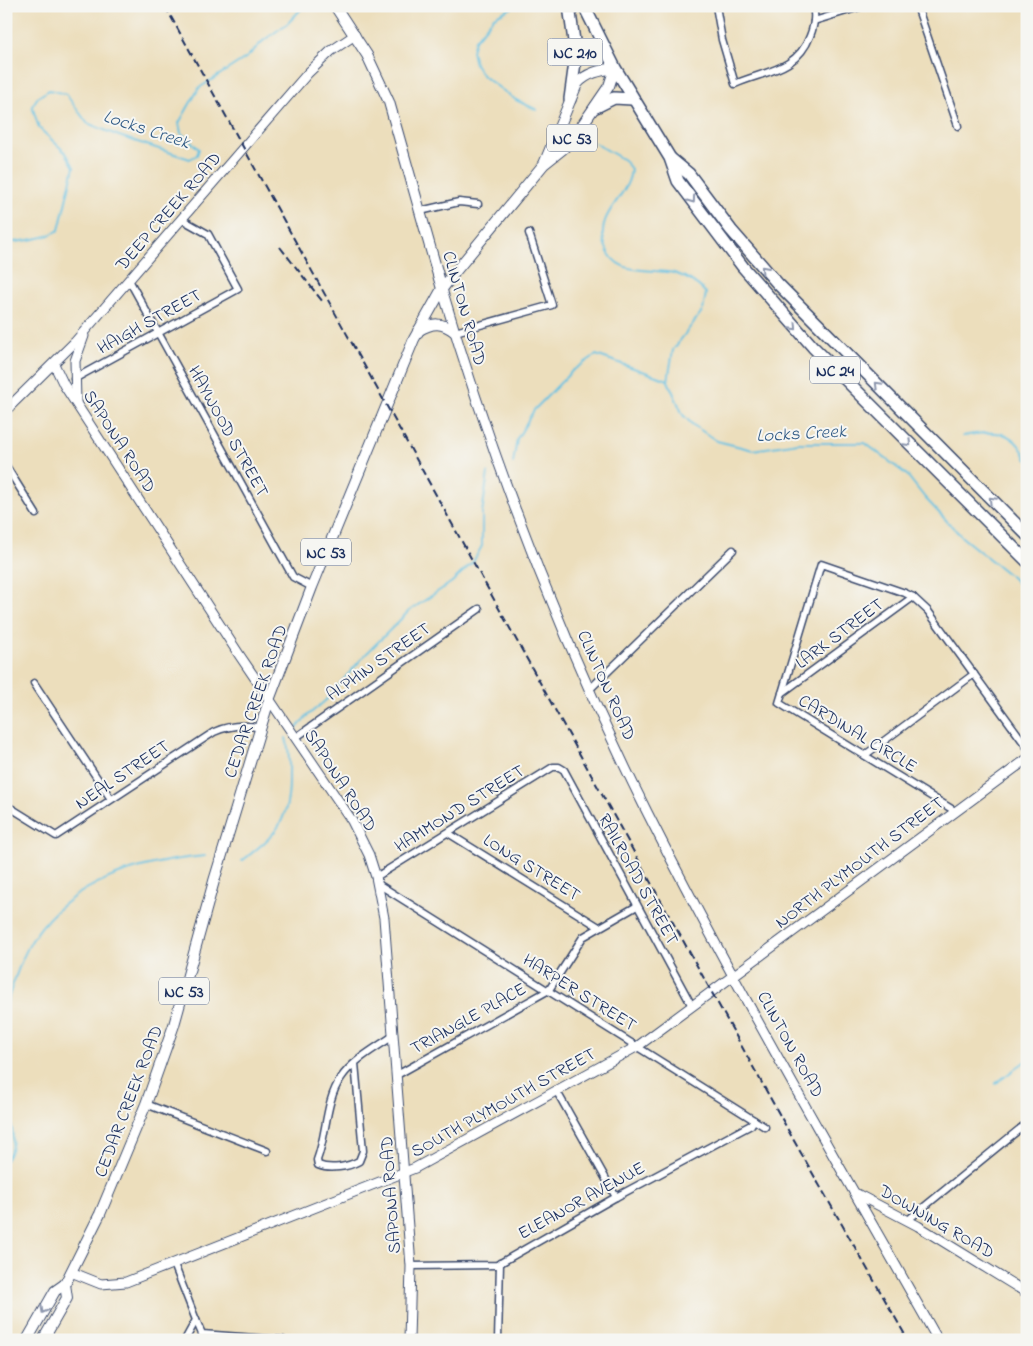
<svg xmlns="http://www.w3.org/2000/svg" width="1033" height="1346" font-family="'Indie Flower',sans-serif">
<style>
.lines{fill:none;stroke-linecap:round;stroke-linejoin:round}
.stream{stroke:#64c1e2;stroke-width:2}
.street-casing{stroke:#3a496c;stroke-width:9}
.secondary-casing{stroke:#3a496c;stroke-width:11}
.primary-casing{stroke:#3a496c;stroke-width:12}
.highway-casing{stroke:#3a496c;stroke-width:14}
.street{stroke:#fff;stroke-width:6}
.secondary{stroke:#fff;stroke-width:9}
.primary{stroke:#fff;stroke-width:10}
.highway{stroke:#fff;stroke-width:11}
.rail{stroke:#1b2f5e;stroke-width:2;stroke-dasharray:8 4;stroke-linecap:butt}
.oneway{stroke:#8d97ae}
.labels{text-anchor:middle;stroke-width:4;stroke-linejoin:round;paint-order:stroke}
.shield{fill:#f6f6f2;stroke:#5d6b8a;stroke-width:1}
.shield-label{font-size:16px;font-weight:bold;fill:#1b2f5e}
.street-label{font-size:18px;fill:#1b2f5e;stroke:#f6f6f2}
.water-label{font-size:19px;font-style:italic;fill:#315b86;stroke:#f6f6f2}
</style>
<rect width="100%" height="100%" fill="#f6f6f2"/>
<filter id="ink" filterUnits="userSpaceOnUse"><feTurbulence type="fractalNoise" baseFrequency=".02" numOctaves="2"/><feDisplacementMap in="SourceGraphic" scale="10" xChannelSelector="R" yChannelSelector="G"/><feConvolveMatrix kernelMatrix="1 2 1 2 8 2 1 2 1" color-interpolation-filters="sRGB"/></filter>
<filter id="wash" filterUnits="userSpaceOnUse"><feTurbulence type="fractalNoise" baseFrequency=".0096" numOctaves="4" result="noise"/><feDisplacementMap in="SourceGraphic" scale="20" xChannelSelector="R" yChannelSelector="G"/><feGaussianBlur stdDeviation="1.12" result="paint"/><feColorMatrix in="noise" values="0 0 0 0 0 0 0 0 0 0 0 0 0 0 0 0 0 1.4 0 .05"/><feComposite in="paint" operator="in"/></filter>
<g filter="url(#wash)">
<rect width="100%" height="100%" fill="#ecdebc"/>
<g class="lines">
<g class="stream">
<polyline points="515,6 494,17 475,40 472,51 475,64 483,76 516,100 537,110"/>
<path d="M 595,143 L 624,160 L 631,169 C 629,199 594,212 605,245 C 616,278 647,267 674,273 C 687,277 697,283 706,293 L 703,310 L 673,350 L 668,381 L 683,415 L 693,425 L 717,441 L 753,450 L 798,443 L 865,443 L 907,475 L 925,498 L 963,538 L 1013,578 L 1027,594"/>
<path d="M 6,243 C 22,241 46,239 59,230 L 74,167 L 66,153 L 39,128 L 32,106 L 38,97 L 49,90 L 66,94 L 87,123 L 119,136 L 190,159 L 197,155 L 199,149 L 181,133 L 179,123 L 199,88 L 247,57 L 263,41 L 288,23 L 304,6"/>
<path d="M 963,436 C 992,431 1014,427 1027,460"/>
<polyline points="513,463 517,439 534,410 572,371 596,355 668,380"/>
<polyline points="297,728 307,716 325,701 364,656 409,611 452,582 473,562 482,546 482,513 488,473"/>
<path d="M 242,861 C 276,834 290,823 289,776 C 289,762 290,752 286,738"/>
<path d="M 6,1004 C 14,982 21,957 34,937 C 72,880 142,862 205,856"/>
<polyline points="995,1084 1027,1060"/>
<path d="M 6,1109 C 13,1127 17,1144 6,1160"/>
</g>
</g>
</g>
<g filter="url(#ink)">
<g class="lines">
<g class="street-casing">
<g id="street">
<path d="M 716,6 L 722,40 L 735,84 C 764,71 797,71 810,36 C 814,26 816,17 813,6"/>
<polyline points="917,6 958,126"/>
<polyline points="814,21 863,6"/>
<polyline points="420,211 459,202 478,204"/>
<polyline points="129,280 293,577 312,587"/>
<polyline points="455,332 552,305 529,233"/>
<polyline points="74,379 238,289 208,234 183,220"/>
<polyline points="6,466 36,514"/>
<polyline points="34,683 111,799"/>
<polyline points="590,689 733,550"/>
<polyline points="782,693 913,597"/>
<polyline points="295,738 479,609"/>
<polyline points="865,755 974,674"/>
<path d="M 6,805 L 56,836 L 214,732 C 230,725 244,724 261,728"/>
<polyline points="955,811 779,703 821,564 905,593 913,597 928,611 1027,747"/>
<polyline points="448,833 599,927"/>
<polyline points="376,877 553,767 559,767 564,770 692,1006"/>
<polyline points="378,884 765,1127"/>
<path d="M 355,1063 L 363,1151 L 359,1161 C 348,1167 330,1170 318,1165 L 317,1160 C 327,1134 325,1101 341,1078 C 353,1060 376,1048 393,1036"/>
<polyline points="397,1075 549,990 583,937 637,906"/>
<polyline points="556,1090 616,1197"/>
<polyline points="146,1104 267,1151"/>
<polyline points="908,1220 1027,1123"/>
<polyline points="174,1264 196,1320 185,1340"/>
<polyline points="411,1266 497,1265 616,1197 751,1125 754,1120"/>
<polyline points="196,1320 202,1334 283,1340"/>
<polyline points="498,1340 500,1263"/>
</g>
</g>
<g class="secondary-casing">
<g id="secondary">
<path d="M 442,289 C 495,469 563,644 647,812 C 737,991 839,1165 938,1340"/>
<polyline points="54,364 64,385 240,656 352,821 369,855 376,877 384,918 411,1266 409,1340"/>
<polyline points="76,402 75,361 84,336"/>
<polyline points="6,410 75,342 308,73 331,51 355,35"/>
<polyline points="857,1194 918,1226 1027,1293"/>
<polyline points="71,1272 101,1284 126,1282 415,1168 638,1046 1027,759"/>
</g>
</g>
<g class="primary-casing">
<g id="primary">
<polyline points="335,6 367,55 389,102 442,289"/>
<path d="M 418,331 C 433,322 442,322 455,332"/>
<path d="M 27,1340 L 55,1291 L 65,1284 L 100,1214 L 146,1104 L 174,1025 L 214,881 L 269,700 L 312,587 L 414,339 L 442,289 L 455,272 L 544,164 L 564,148 L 583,124 L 609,86 L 615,68 C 601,70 586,73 577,84 L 544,164"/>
<polyline points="43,1340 67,1298 65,1284"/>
</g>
</g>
<g class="highway-casing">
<g id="highway">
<polyline points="569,6 576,55 570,99"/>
<polyline points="584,6 615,68 670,158 678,181 743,267 813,347 1027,561"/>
<polyline points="596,107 614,98 632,99"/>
<polyline points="671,159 689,174 731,230 778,284 1027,535"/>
</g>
</g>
<use href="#street" class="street"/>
<use href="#secondary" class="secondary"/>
<use href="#primary" class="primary"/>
<use href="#highway" class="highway"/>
<g class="rail">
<polyline points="165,6 793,1139 908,1340"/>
<polyline points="280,247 323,302"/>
</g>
</g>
<defs><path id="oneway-chevron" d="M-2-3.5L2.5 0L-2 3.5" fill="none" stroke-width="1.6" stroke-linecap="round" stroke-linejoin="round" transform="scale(1.25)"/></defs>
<g class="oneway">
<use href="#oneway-chevron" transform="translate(692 200) rotate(55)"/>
<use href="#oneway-chevron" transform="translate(764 269) rotate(-132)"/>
<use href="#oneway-chevron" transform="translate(794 327) rotate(47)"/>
<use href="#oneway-chevron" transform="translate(878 385) rotate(-135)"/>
<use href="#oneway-chevron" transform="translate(908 443) rotate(45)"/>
<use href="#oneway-chevron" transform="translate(992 500) rotate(-135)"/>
<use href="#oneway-chevron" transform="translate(44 1310) rotate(119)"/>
</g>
</g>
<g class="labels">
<g class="shield">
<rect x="547.5" y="38.5" width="55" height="27" rx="4"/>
<rect x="547" y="124.5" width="50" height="27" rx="4"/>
<rect x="810" y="356.5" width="50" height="27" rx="4"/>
<rect x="301" y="538.5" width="50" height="27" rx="4"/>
<rect x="159" y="977.5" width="50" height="27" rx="4"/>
</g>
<g class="shield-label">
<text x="575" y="58">NC 210</text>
<text x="572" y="144">NC 53</text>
<text x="835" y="376">NC 24</text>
<text x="326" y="558">NC 53</text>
<text x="184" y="997">NC 53</text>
</g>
<g class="street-label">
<text transform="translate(168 211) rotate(-49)" y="6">DEEP CREEK ROAD</text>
<text transform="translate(465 308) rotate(74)" y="6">CLINTON ROAD</text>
<text transform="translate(149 321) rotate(-29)" y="6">HAIGH STREET</text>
<text transform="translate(229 431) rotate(61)" y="6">HAYWOOD STREET</text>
<text transform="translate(120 441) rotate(57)" y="6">SAPONA ROAD</text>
<text transform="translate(839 633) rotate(-37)" y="6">LARK STREET</text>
<text transform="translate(378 661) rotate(-35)" y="6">ALPHIN STREET</text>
<text transform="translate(607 685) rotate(66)" y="6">CLINTON ROAD</text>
<text transform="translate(255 701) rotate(-71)" y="6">CEDAR CREEK ROAD</text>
<text transform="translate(858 733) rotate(31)" y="6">CARDINAL CIRCLE</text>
<text transform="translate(122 774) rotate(-34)" y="6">NEAL STREET</text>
<text transform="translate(341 780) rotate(57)" y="6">SAPONA ROAD</text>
<text transform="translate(459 808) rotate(-32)" y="6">HAMMOND STREET</text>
<text transform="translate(859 862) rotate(-37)" y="6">NORTH PLYMOUTH STREET</text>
<text transform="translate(532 867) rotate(32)" y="6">LONG STREET</text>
<text transform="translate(639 879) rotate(61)" y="6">RAILROAD STREET</text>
<text transform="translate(580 992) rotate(32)" y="6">HARPER STREET</text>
<text transform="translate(468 1018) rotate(-29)" y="6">TRIANGLE PLACE</text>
<text transform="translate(791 1044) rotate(61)" y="6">CLINTON ROAD</text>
<text transform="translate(128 1101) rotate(-69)" y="6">CEDAR CREEK ROAD</text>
<text transform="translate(503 1102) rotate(-29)" y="6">SOUTH PLYMOUTH STREET</text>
<text transform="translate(390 1195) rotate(-94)" y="6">SAPONA ROAD</text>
<text transform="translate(581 1200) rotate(-29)" y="6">ELEANOR AVENUE</text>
<text transform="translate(937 1221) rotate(30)" y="6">DOWNING ROAD</text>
</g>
<g class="water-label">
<text transform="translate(147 128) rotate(18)" y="7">Locks Creek</text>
<text transform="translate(801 432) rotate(-3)" y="7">Locks Creek</text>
</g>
</g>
<rect width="1033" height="1346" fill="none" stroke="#f6f6f2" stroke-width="25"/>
</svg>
